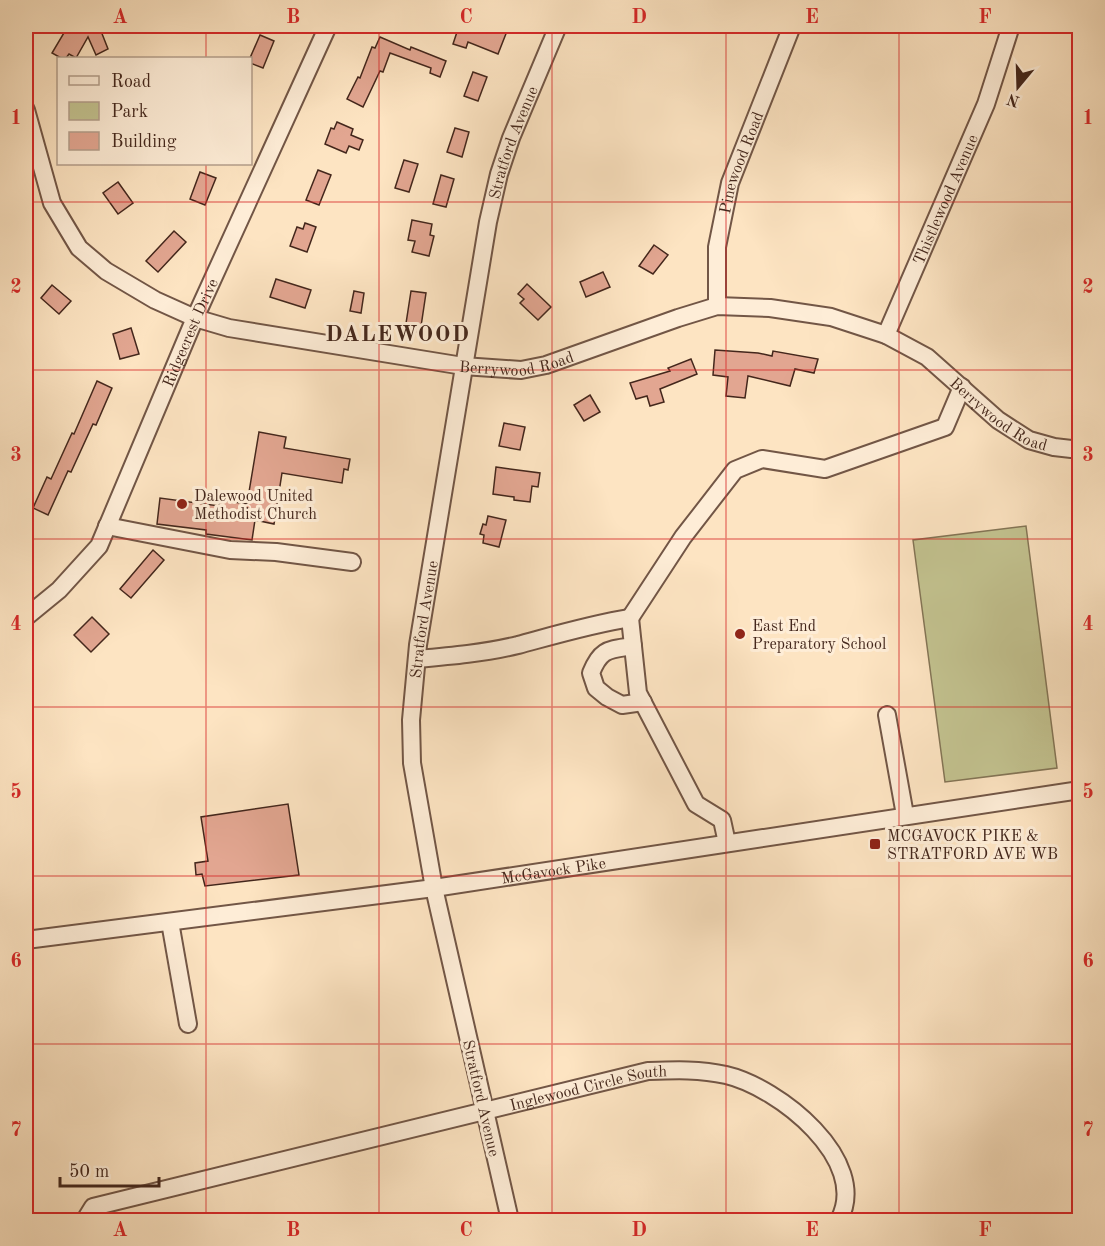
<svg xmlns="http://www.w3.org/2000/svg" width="1105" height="1246" font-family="'Old Standard TT',serif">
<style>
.green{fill:#c3c390;stroke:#847556;stroke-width:1.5}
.building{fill:#e2a691;stroke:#44271c;stroke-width:1.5}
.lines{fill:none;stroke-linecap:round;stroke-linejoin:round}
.minor-casing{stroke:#725646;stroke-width:20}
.minor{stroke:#feedd7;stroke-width:16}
.grid{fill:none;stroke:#d62828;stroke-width:1.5;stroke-opacity:0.55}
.poi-dot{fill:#8f2418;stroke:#feedd7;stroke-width:2}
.labels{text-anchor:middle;stroke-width:6;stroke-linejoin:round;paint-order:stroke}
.street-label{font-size:16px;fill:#44271c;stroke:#feedd7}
.poi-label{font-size:16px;fill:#44271c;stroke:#feedd7;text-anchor:start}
.district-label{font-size:22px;font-weight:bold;letter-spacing:1.5px;fill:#44271c;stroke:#feedd7}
.neatline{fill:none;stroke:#d62828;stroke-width:2}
.grid-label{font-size:20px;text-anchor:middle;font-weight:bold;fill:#d62828}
</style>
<rect width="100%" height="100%" fill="#fde4c2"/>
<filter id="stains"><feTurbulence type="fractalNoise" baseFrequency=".00333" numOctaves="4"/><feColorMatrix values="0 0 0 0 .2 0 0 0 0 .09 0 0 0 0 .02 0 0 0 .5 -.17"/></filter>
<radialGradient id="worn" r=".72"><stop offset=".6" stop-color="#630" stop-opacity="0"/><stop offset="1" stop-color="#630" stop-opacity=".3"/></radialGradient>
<polygon class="green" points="1026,526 1057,768 945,782 913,540"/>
<g class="building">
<polygon points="68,26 99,26 108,49 96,55 88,37 76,58 69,54 66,58 61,58 52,53"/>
<polygon points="459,26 490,33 493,26 509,26 498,54 468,42 466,48 453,44"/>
<polygon points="260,35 274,41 263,68 250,63 250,58"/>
<polygon points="380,37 410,50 411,47 446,61 440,77 430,73 431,68 390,53 383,72 380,71 363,107 347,99 358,77 360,78 372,47 375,48"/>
<polygon points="473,72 487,77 478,101 464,96"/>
<polygon points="337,122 353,129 351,135 363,140 359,150 349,146 346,153 325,144 331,128 334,129"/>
<polygon points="455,128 469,132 462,157 447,152"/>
<polygon points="404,160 418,164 409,192 395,188"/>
<polygon points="318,170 331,175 319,205 306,200"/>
<polygon points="200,172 216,178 205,205 190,199"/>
<polygon points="441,175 454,179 446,207 433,204"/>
<polygon points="118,182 133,203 118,214 103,193"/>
<polygon points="412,220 432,224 430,235 434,236 429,256 412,252 415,241 408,240"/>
<polygon points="305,223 316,227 307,252 290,246 297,227 303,229"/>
<polygon points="174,231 186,242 158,272 146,261"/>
<polygon points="654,245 668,255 653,274 639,266"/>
<polygon points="603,272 610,287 586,297 580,282"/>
<polygon points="276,279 311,290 305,308 270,297"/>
<polygon points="527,284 551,307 538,320 520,303 524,299 518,294"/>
<polygon points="52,285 71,301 59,314 41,298"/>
<polygon points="354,291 364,293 361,313 350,311"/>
<polygon points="411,291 426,293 420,333 405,330"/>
<polygon points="131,328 139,354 120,359 113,334"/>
<polygon points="715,350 758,353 772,356 773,351 818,359 814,373 795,369 790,386 748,376 745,398 726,396 728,377 713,375"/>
<polygon points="691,359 697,374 660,389 664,402 650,406 647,396 636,399 630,383 670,371 668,368"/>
<polygon points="97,381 112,388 96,425 93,424 71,472 68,471 48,515 33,508 47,477 51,479 72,433 74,434"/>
<polygon points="590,395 600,412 584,421 574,405"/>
<polygon points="504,423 525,427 520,450 499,446"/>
<polygon points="259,432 286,437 284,448 350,459 348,470 344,469 342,483 282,473 274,524 255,520 252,540 206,534 206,530 157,524 160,498 219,506 220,500 247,504"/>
<polygon points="496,467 540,473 538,487 532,486 530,502 514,500 514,497 493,494"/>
<polygon points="488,516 506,520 499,547 483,543 484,535 480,534 483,524 486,525"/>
<polygon points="153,550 164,560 131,598 120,589"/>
<polygon points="92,617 109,634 91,652 74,635"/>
<polygon points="288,804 299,875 205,886 202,874 196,875 195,863 208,861 201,817"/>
</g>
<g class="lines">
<g class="minor-casing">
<g id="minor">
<path id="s1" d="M 26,110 L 52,203 L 79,248 L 106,271 L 155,300 L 195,318 L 229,328 L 463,366 L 521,370 L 546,365 L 678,318 L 717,306 L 770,308 L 831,317 L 886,335 L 927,357 L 998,420 L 1029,440 L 1054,447 L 1080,450"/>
<path id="s2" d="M 717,306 L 717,247 L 730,183 L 792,26"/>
<path id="s3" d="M 886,335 L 986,104 L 1011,26"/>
<polyline points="107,526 230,550 276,552 352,562"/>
<path id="s4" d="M 26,617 L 59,590 L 99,546 L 195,318 L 328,26"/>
<polyline points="630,618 683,537 735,470 762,459 825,469 945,427 962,387"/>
<path d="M 633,646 C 609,650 601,648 591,673 L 596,688 L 607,697 L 622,705 L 643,702"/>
<path d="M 417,659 C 451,656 485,653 518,645 C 555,635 592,624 630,618 L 638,693 L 696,804 L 722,820 L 727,843"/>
<polyline points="887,715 905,815"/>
<polyline points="170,922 188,1024"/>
<path id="s5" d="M 26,940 L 434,888 L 1080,790"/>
<path id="s6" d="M 85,1220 L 93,1207 L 648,1071 C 675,1070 700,1069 726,1075 C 778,1087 871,1160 839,1220"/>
<path id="s7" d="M 510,1220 L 434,888 L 412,763 L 411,720 L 418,645 L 488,222 L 499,174 L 511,138 L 558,26"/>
</g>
</g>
<use href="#minor" class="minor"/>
</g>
<path class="grid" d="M 206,26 L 206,58M 379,26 L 379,1220M 552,26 L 552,1220M 726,26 L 726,1220M 899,26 L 899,1220M 206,164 L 206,1220M 26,202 L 1080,202M 26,370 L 1080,370M 26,539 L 1080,539M 26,707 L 1080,707M 26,876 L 1080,876M 26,1044 L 1080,1044"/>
<g class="poi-dot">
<circle cx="182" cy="504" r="6"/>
<circle cx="740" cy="634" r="6"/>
<rect x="869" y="838" width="12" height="12" rx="3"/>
</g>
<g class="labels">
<g class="street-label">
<text dy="6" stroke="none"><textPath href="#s7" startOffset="1098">Stratford Avenue</textPath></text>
<text dy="6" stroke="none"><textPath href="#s2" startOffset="147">Pinewood Road</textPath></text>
<text dy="6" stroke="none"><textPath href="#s3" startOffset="148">Thistlewood Avenue</textPath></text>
<text dy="6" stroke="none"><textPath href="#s4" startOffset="334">Ridgecrest Drive</textPath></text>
<text dy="6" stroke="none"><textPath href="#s1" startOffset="612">Berrywood Road</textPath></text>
<text dy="6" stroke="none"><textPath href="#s1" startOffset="1134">Berrywood Road</textPath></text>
<text dy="6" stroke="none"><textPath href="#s7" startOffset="612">Stratford Avenue</textPath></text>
<text dy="6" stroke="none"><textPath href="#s5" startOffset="532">McGavock Pike</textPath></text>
<text dy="6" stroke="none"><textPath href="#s6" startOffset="525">Inglewood Circle South</textPath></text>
<text transform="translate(482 1098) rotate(77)" y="6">Stratford Avenue</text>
</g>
<g class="poi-label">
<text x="194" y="501">Dalewood United<tspan x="194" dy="18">Methodist Church</tspan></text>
<text x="752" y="631">East End<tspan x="752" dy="18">Preparatory School</tspan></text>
<text x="887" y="841">MCGAVOCK PIKE &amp;<tspan x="887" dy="18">STRATFORD AVE WB</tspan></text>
</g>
<g class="district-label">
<text x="398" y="341">DALEWOOD</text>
</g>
</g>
<rect width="1105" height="1246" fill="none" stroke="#fde4c2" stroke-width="66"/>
<rect x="57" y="57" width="195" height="108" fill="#feedd7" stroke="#b49e8c" stroke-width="1.5"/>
<rect x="69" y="76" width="30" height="9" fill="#feedd7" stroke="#b49e8c" stroke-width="1.5"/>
<text x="111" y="87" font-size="18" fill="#44271c">Road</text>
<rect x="69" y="102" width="30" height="18" fill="#c3c390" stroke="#b49e8c" stroke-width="1.5"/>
<text x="111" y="117" font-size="18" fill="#44271c">Park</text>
<rect x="69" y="132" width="30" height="18" fill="#e2a691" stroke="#b49e8c" stroke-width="1.5"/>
<text x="111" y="147" font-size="18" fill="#44271c">Building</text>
<g transform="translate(1018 87) rotate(199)" stroke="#feedd7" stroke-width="4.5" paint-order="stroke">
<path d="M0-4.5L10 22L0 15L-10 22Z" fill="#44271c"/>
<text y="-9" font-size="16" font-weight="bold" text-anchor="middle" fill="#44271c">N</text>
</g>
<path d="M60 1177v9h99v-9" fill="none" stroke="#44271c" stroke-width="3"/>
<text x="69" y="1177" font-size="18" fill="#44271c" stroke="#feedd7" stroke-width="4.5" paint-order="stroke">50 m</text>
<rect x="33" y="33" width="1039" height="1180" class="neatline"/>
<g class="grid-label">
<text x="120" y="23">A</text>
<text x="293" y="23">B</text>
<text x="466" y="23">C</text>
<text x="639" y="23">D</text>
<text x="812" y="23">E</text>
<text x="985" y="23">F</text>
<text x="16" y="124">1</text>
<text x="1088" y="124">1</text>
<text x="16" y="293">2</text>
<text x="1088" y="293">2</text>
<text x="16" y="461">3</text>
<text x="1088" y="461">3</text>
<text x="16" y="630">4</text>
<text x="1088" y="630">4</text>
<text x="16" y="798">5</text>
<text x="1088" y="798">5</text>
<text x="16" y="967">6</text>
<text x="1088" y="967">6</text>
<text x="16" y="1136">7</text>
<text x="1088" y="1136">7</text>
<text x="120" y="1236">A</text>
<text x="293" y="1236">B</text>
<text x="466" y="1236">C</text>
<text x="639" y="1236">D</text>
<text x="812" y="1236">E</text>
<text x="985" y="1236">F</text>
</g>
<rect width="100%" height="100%" filter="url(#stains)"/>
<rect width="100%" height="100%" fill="url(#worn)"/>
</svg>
